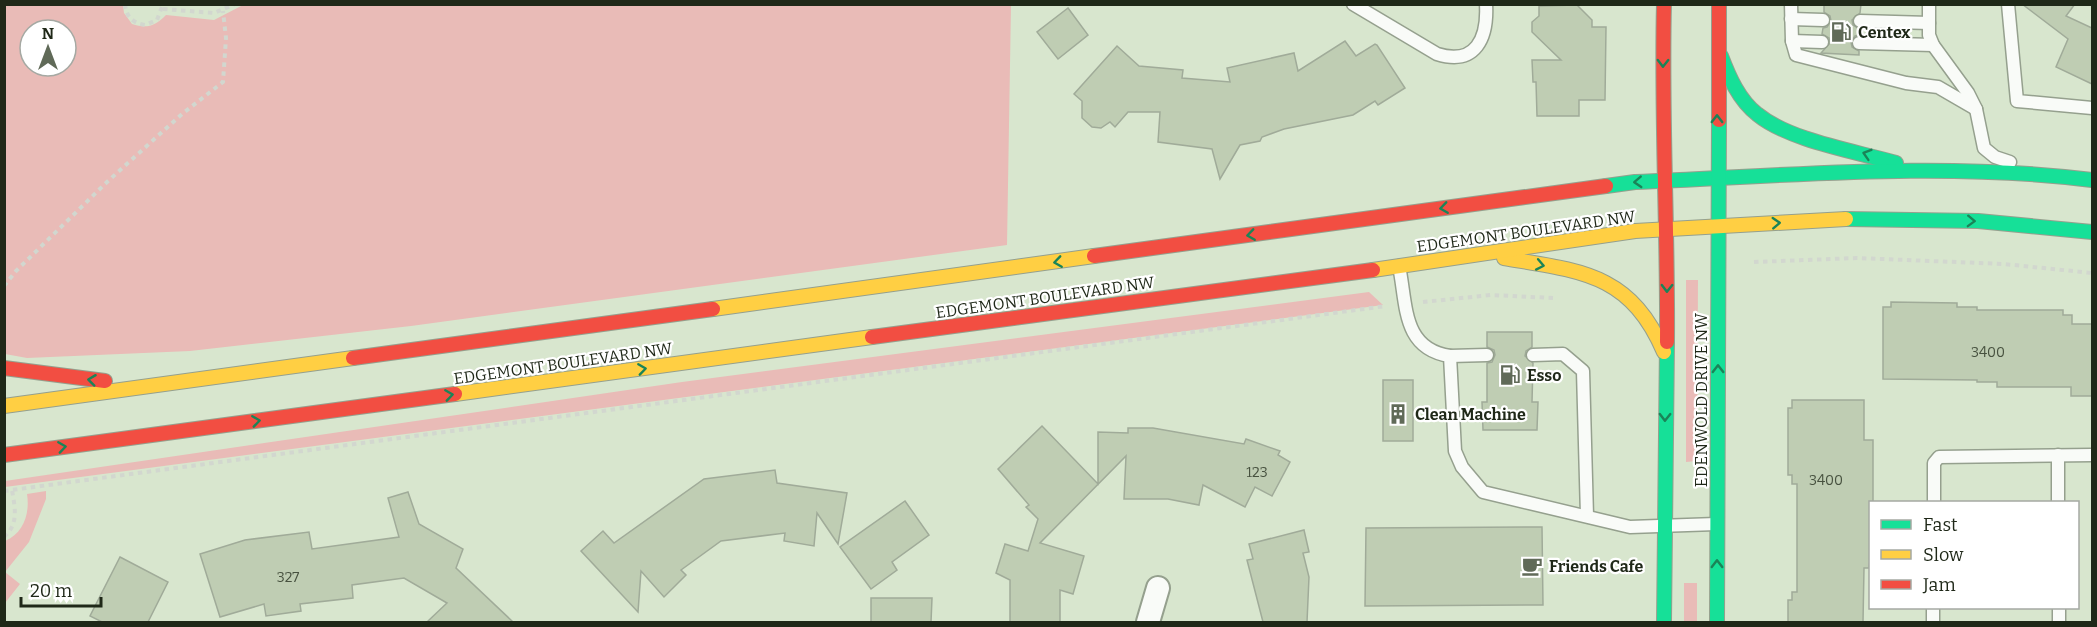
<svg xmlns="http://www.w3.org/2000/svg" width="2097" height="627" font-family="Bitter,serif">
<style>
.green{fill:#e9bbb7;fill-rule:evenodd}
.building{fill:#bfcdb3;stroke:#a0ab99;stroke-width:1.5}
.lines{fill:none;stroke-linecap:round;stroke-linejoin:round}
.lane-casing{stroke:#95a08e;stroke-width:15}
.street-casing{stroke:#95a08e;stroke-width:26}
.fast-casing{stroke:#95a08e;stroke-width:16}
.slow-casing{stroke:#95a08e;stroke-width:16}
.jam-casing{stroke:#95a08e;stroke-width:16}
.path{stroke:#d2d7cf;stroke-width:4;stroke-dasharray:4.5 4.5;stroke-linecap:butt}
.lane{stroke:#f9fbf8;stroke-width:12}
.street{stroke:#f9fbf8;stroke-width:22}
.fast{stroke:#16e098;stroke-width:14}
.slow{stroke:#ffcf43;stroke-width:14}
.jam{stroke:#f24e42;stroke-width:14}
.oneway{stroke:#1a8458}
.labels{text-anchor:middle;stroke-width:4.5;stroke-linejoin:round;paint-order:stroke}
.number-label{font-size:14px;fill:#47513f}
.poi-label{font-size:16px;font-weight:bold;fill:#1f2818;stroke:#fff;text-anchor:start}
.street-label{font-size:16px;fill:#1f2818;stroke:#fff}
</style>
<rect width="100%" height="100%" fill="#d8e6ce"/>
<g class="green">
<path d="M 245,4 L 1011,5 L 1007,245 L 411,326 L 190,351 L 27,358 L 5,354 L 4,5 L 123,5 L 124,13 L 132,24 C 147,29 155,26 166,15 L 214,20 ZM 30,30 L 66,30 L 66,66 L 30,66 Z"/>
<polygon points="1686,280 1698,280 1697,461 1686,462"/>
<polygon points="1369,292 1383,305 5,487 5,481 682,382"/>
<path d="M 46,491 L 46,499 L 29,542 L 5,572 L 20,584 L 5,603 L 5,541 C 24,533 30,513 27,494 Z"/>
<rect x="1684" y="583" width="13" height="39"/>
</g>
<g class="building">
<polygon points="1824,4 1861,4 1860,13 1852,20 1853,25 1860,29 1859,35 1855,36 1851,42 1852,47 1859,51 1859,55 1821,53 1830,43 1829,38 1822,34 1823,28 1827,27 1831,21 1830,16 1824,12"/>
<polygon points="2022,4 2075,4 2066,16 2092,28 2092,84 2056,67 2068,39"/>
<polygon points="1577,5 1592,20 1592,27 1606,27 1605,100 1579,100 1579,116 1537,116 1536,82 1533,82 1532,60 1561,60 1532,32 1532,22 1539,16 1539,6"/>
<polygon points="1068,8 1088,35 1058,59 1037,32"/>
<polygon points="1345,41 1356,56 1375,44 1377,45 1405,88 1378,105 1375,101 1353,115 1284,129 1262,137 1260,141 1240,145 1220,179 1212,149 1158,142 1160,112 1128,112 1115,127 1110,122 1101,128 1092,127 1082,118 1082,101 1074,94 1117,46 1139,66 1183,70 1182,78 1230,82 1227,68 1294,53 1298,71"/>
<polygon points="1891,302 1957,303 1957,307 1977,307 1977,310 2063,310 2063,315 2072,315 2072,324 2092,324 2092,396 2071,396 2071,387 1997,387 1997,382 1977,382 1977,380 1883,379 1883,307 1891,307"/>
<polygon points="1487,332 1532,332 1532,347 1526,351 1525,356 1533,363 1532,402 1538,402 1537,430 1483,430 1482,402 1487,402 1487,363 1492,362 1495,355 1494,350 1487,347"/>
<rect x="1383" y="380" width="30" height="61"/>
<polygon points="1792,400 1864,400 1864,440 1873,440 1873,502 1870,560 1869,568 1864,568 1863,622 1788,622 1788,600 1792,600 1792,592 1797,592 1797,484 1792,484 1792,475 1788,475 1788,408 1792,408"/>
<polygon points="1042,426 1098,484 1098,432 1128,433 1128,428 1153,428 1244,444 1246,439 1280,451 1278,455 1290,462 1272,496 1255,487 1245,507 1203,485 1199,505 1168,499 1124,499 1126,456 1040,543 1084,556 1073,594 1060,590 1060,622 1010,622 1010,580 996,573 1005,544 1028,551 1038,519 1026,507 1029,505 998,469"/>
<polygon points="775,470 777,483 847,493 838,544 817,513 814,546 784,541 785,533 721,541 681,570 686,575 664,597 641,571 638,612 581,551 603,531 614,543 704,479"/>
<polygon points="408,492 419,524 463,549 456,568 513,622 427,622 447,603 404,578 352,585 353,598 300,604 301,611 266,616 264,604 220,617 200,554 245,540 309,532 312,549 399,537 388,498"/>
<polygon points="905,501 929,535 892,562 897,570 871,589 840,547"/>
<polygon points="1542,527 1543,605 1365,606 1366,528"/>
<polygon points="1304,530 1309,552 1303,553 1309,577 1307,622 1263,622 1247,560 1253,559 1249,544"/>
<polygon points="120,557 168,582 148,622 102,622 90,616"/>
<polygon points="871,598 932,598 931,622 871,622"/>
</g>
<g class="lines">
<g class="lane-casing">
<g id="lane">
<path d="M 1353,4 L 1437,54 C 1476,66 1488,38 1486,4"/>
<polyline points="1791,4 1792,41 1796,55 1906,83 1938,87 1976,109"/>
<polyline points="1929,4 1929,35 1933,45 1968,93 1976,109 1984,148 1995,157 2010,162"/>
<polyline points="2008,4 2017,101 2092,108"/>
<polyline points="1791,19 1823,20"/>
<polyline points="1860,21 1929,23"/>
<polyline points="1792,41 1822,42"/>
<polyline points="1859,43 1933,45"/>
<path d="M 1399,266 C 1407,305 1402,349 1450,356 L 1455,451 L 1462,467 L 1483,492 L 1630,527 L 1716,524"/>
<polyline points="1533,355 1563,354 1583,371 1587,516"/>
<polyline points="1450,356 1487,355"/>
<polyline points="2058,455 2058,502"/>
<polyline points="1934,502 1934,463 1939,457 2092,455"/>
<polyline points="2059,608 2059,622"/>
<polyline points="1933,622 1933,608"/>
</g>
</g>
<g class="street-casing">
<polyline id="street" points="1148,622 1158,588"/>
</g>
<g class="fast-casing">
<g id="fast">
<path d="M 1721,56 C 1729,77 1739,100 1757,114 C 1790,141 1855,151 1896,163"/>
<path d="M 1606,186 L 1635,182 C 1786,176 1941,161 2092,180"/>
<polyline points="1846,219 1978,221 2092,232"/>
<polyline points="1664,622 1667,342"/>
<polyline points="1717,622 1719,120"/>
</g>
</g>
<g class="slow-casing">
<g id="slow">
<path d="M 1504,258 C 1581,271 1630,273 1664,352"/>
<polyline points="1373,270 1635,231 1846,219"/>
<polyline points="713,309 1094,256"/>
<polyline points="455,394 872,337"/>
<polyline points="4,406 353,358"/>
</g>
</g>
<g class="jam-casing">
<g id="jam">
<path d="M 1664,4 C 1661,117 1668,229 1667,342"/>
<polyline points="1719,120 1719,4"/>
<polyline points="1094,256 1606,186"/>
<polyline points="872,337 1373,270"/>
<polyline points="353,358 713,309"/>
<polyline points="4,368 105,381"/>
<polyline points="4,455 455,394"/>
</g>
</g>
<g class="path">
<path d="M 125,4 C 126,17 133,23 145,25 L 157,20 L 163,4"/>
<polyline points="163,9 214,13 235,4"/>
<polyline points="1754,262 1857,258 2004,264 2092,273"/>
<polyline points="4,286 16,271 107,182 182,114 223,82 226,38 223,11"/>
<polyline points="1423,302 1491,295 1553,298"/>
<polyline points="4,491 1386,306"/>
<path d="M 4,537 C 19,524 15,508 12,490"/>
</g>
<use href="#lane" class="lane"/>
<use href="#street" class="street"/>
<use href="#fast" class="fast"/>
<use href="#slow" class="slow"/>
<use href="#jam" class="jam"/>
</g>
<defs><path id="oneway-chevron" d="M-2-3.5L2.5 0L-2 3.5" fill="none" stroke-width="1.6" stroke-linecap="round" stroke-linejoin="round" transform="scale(1.5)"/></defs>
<g class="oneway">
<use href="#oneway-chevron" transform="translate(1663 63) rotate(91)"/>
<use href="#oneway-chevron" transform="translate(1717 119) rotate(-90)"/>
<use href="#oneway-chevron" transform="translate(1867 154) rotate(-163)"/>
<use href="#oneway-chevron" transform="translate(1638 182) rotate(177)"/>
<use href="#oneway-chevron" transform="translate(1444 208) rotate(172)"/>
<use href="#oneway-chevron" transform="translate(1971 221) rotate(2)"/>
<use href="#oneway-chevron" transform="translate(1776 223) rotate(-3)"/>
<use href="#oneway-chevron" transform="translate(1251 235) rotate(172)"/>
<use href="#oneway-chevron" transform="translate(1058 262) rotate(172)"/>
<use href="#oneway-chevron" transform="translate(1540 265) rotate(11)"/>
<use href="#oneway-chevron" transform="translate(1667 288) rotate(91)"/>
<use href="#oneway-chevron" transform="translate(642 369) rotate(-8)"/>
<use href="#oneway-chevron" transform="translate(1718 369) rotate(-90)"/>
<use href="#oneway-chevron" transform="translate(92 380) rotate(-173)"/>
<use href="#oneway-chevron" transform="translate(449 395) rotate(-8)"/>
<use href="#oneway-chevron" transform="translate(1665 417) rotate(91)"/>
<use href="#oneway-chevron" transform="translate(256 421) rotate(-8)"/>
<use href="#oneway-chevron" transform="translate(62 447) rotate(-8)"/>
<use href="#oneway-chevron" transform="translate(1717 564) rotate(-90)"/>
</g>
<defs>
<g id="fuel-bare" transform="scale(1.62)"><path d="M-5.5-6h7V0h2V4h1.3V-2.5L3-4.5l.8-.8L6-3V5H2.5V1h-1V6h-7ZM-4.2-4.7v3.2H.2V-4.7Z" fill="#606a58" stroke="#fff" stroke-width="2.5" paint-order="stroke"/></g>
<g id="building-bare" transform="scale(1.62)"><path d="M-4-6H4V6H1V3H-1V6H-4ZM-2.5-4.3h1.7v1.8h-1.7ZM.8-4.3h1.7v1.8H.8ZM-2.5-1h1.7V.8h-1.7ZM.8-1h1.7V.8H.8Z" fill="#606a58" stroke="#fff" stroke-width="2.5" paint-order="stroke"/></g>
<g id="cafe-bare" transform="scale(1.62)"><path d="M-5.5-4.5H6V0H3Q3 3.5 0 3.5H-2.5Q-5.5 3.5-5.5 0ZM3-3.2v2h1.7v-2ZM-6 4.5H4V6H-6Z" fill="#606a58" stroke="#fff" stroke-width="2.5" paint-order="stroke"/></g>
</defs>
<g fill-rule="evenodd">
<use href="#fuel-bare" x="1841" y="32"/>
<use href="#fuel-bare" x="1510" y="375"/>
<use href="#building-bare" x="1398" y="414"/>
<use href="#cafe-bare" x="1532" y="566"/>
</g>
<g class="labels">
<g class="number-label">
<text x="1988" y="357">3400</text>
<text x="1257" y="477">123</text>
<text x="1826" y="485">3400</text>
<text x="288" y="582">327</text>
</g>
<g class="poi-label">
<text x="1858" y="38">Centex</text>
<text x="1527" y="381">Esso</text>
<text x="1415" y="420">Clean Machine</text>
<text x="1549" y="572">Friends Cafe</text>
</g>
<g class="street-label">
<text transform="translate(1526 231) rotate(-8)" y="6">EDGEMONT BOULEVARD NW</text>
<text transform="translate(1045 297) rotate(-8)" y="6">EDGEMONT BOULEVARD NW</text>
<text transform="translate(563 363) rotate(-8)" y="6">EDGEMONT BOULEVARD NW</text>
<text transform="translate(1701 400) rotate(-90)" y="6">EDENWOLD DRIVE NW</text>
</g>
</g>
<rect width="2097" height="627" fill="none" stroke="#1f2818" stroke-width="12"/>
<rect x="1869" y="501" width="210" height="108" fill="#ffffff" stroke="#a5a9a3" stroke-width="1.5"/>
<rect x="1881" y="520" width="30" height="9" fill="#16e098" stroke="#a5a9a3" stroke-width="1.5"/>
<text x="1923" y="531" font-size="18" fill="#1f2818">Fast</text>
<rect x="1881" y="550" width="30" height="9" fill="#ffcf43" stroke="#a5a9a3" stroke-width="1.5"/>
<text x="1923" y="561" font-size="18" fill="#1f2818">Slow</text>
<rect x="1881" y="580" width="30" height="9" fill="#f24e42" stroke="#a5a9a3" stroke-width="1.5"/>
<text x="1923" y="591" font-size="18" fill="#1f2818">Jam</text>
<g transform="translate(48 48)"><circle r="28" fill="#ffffff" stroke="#a5a9a3" stroke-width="1.5"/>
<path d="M0-4.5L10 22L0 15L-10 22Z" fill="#606a58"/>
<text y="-9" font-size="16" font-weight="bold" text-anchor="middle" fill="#1f2818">N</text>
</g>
<path d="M21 597v9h80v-9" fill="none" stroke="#1f2818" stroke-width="3"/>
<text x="30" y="597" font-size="18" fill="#1f2818" stroke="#ffffff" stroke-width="4.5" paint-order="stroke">20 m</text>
</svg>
